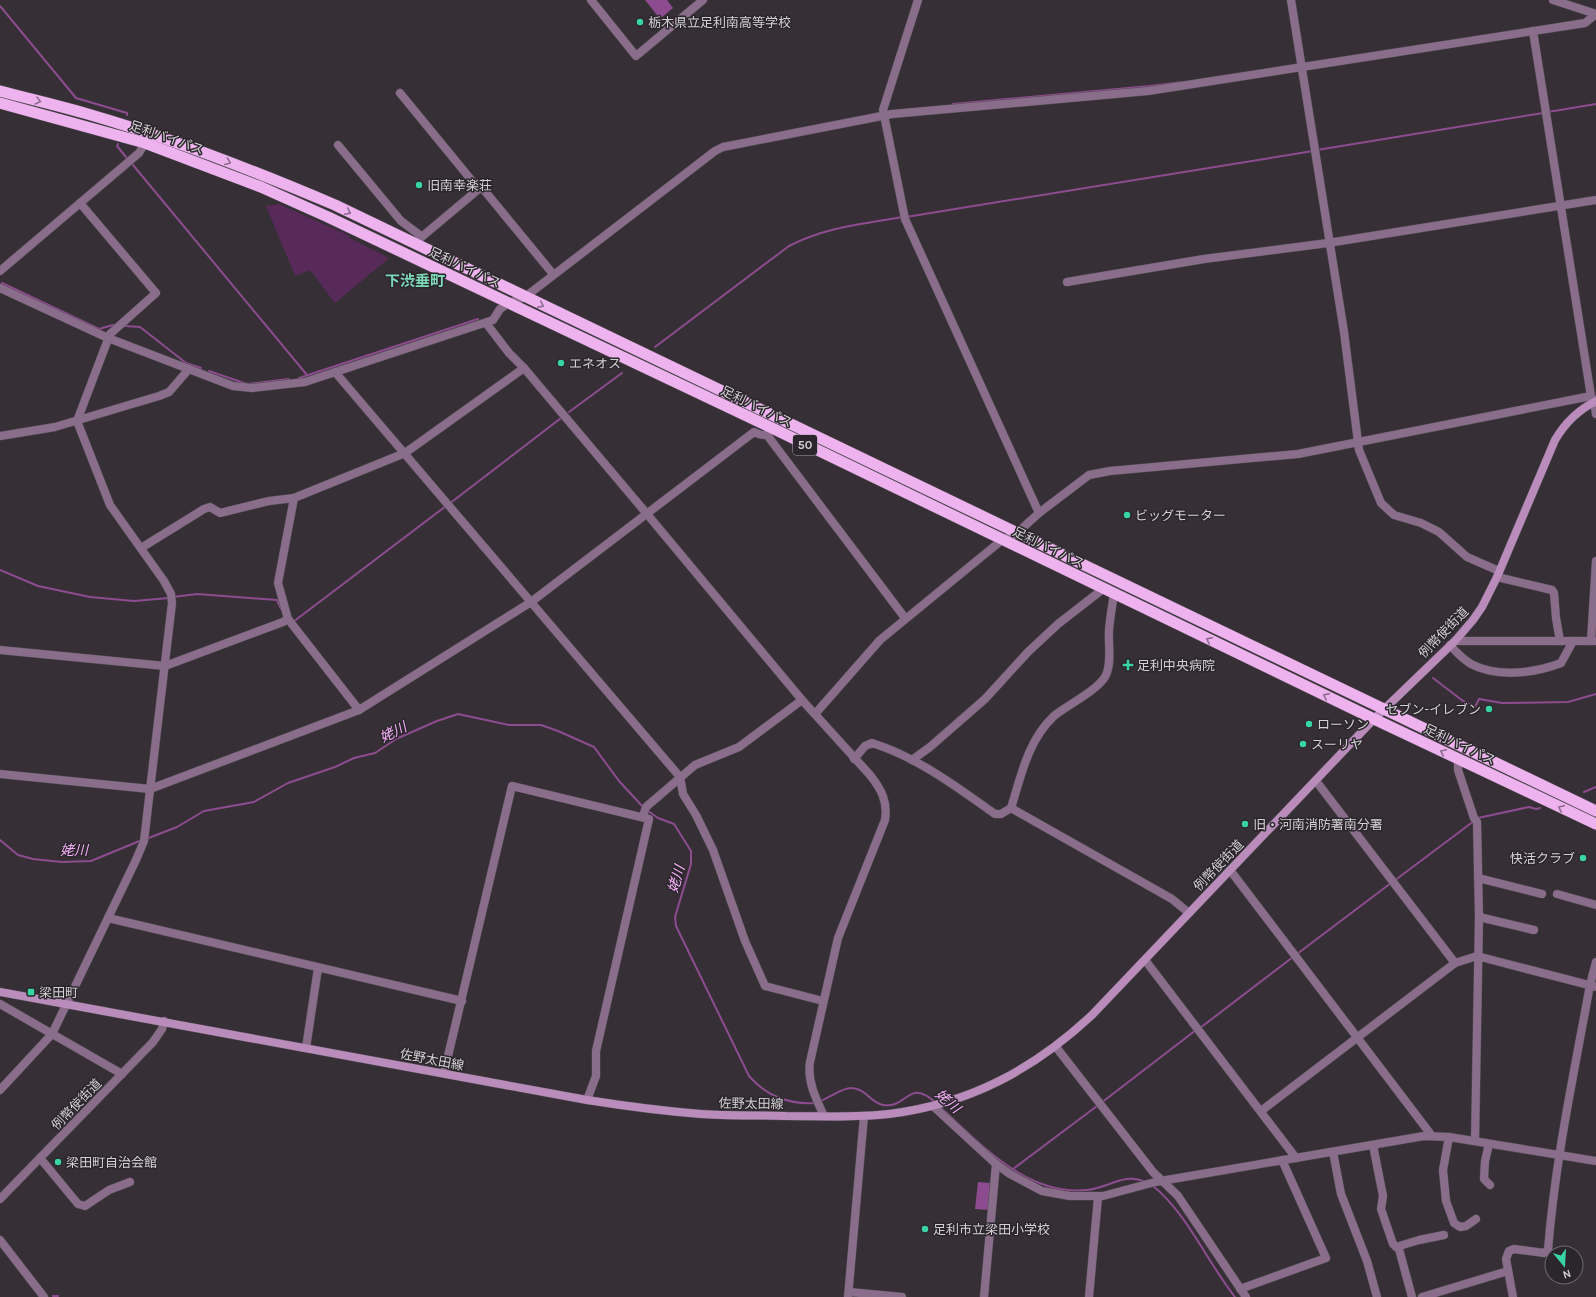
<svg xmlns="http://www.w3.org/2000/svg" width="1596" height="1297" font-family="Karla,'Noto Sans JP',sans-serif">
<style>
.green{fill:#572a59}
.water{fill:#8d4c8f}
.lines{fill:none;stroke-linecap:round;stroke-linejoin:round}
.stream{stroke:#8d4c8f;stroke-width:2}
.minor-casing{stroke:#524d52;stroke-width:9}
.tertiary-casing{stroke:#524d52;stroke-width:9}
.secondary-casing{stroke:#524d52;stroke-width:9}
.trunk-casing{stroke:#524d52;stroke-width:12}
.minor{stroke:#896d8a;stroke-width:8}
.tertiary{stroke:#896d8a;stroke-width:8}
.secondary{stroke:#ba8cbc;stroke-width:8}
.trunk{stroke:#eeb3ef;stroke-width:11}
.oneway{stroke:#8c6c8e}
.poi-dot{fill:#38d4a6;stroke:#2b262c;stroke-width:1.5}
.labels{text-anchor:middle;stroke-width:3;stroke-linejoin:round;paint-order:stroke}
.shield{fill:#2b262c;stroke:#a19ea2;stroke-width:1}
.shield-label{font-size:12px;font-weight:bold;fill:#d4d1d4}
.poi-label{font-size:13px;fill:#d4d1d4;stroke:#2b262c;text-anchor:start}
.street-label{font-size:13px;fill:#d4d1d4;stroke:#2b262c}
.water-label{font-size:14px;font-style:italic;fill:#f4aef6;stroke:#2b262c}
.quarter-label{font-size:15px;font-weight:bold;fill:#7dd7b6;stroke:#2b262c}
</style>
<rect width="100%" height="100%" fill="#363036"/>
<polygon class="green" points="279,204 348,235 350,238 389,258 335,303 310,270 295,276 266,206"/>
<g class="water">
<polygon points="645,0 667,0 673,8 660,19"/>
<polygon points="978,1182 990,1183 988,1210 975,1209"/>
</g>
<g class="lines">
<g class="stream">
<polyline points="0,6 76,98 127,113 127,115"/>
<polyline points="953,104 1150,86 1182,82"/>
<polyline points="1548,112 1596,104"/>
<polyline points="118,144 117,146 126,157"/>
<polyline points="1317,150 1543,113"/>
<polyline points="133,165 307,375"/>
<polyline points="906,217 1313,151"/>
<polyline points="2,283 99,329 113,325"/>
<polyline points="125,326 140,327 186,363 201,368"/>
<path d="M 655,347 L 789,246 C 826,227 862,224 902,217"/>
<polyline points="209,371 247,384 289,379"/>
<polyline points="299,378 478,319"/>
<polyline points="569,412 622,373"/>
<polyline points="449,504 561,418"/>
<polyline points="0,570 38,586 90,597 134,601 169,598"/>
<polyline points="173,597 197,594 277,600 281,609"/>
<polyline points="293,622 446,506"/>
<polyline points="1433,678 1463,701 1475,707 1479,699 1502,703 1568,702 1596,694"/>
<polyline points="1584,792 1596,787"/>
<path d="M 648,811 L 658,818 L 674,824 L 691,851 L 691,864 L 675,917 L 676,926 L 749,1076 C 766,1096 790,1105 816,1103"/>
<polyline points="1478,818 1529,807 1536,809 1540,808"/>
<polyline points="146,839 177,827 204,811 254,802 288,783 335,767 354,758 375,753 396,739 437,721 458,714 509,725 541,725 558,731 594,747 619,781 643,807"/>
<polyline points="0,840 18,855 33,859 62,862 91,861 142,840"/>
<polyline points="1394,881 1474,821"/>
<polyline points="1297,954 1391,883"/>
<polyline points="1200,1028 1293,957"/>
<path d="M 820,1101 C 829,1098 843,1087 852,1088 C 867,1089 870,1103 883,1105 C 908,1109 908,1077 936,1103"/>
<polyline points="1101,1103 1196,1030"/>
<path d="M 940,1107 C 981,1144 1026,1196 1087,1190 C 1108,1188 1125,1172 1145,1182"/>
<polyline points="1013,1169 1097,1106"/>
<path d="M 1153,1186 C 1186,1212 1208,1263 1235,1297"/>
<polyline points="53,1296 58,1296"/>
</g>
<g class="minor-casing">
<g id="minor">
<polyline points="591,0 636,56 703,0"/>
<polyline points="918,0 883,110 905,219 1039,513"/>
<polyline points="1291,0 1344,332 1359,450 1381,503 1394,515 1421,523 1439,532 1467,557 1499,571"/>
<polyline points="1533,31 1591,396 1594,402 1596,414"/>
<polyline points="400,93 473,182 484,190 553,274"/>
<polyline points="338,145 401,221 421,236"/>
<polyline points="418,240 480,188"/>
<polyline points="0,271 139,153 145,143"/>
<polyline points="1067,282 1204,259 1328,243 1596,200"/>
<polyline points="0,288 108,338 233,386 252,388 305,382 493,320 500,309 509,303 525,297 715,151 723,147 892,114 1148,91 1585,23 1596,14"/>
<polyline points="486,323 509,353 524,368 647,514"/>
<polyline points="335,372 680,777 683,794 696,815 713,850 745,941 765,986 823,1001"/>
<polyline points="767,435 905,618"/>
<polyline points="0,436 55,427 159,396 169,392 189,369"/>
<polyline points="294,498 278,583 288,619 359,710"/>
<polyline points="141,548 204,509 210,507 220,513 269,501 294,498 405,453 524,368"/>
<polyline points="1497,577 1552,590 1554,593 1556,618 1560,641"/>
<polyline points="1455,641 1596,641"/>
<polyline points="1591,641 1596,561"/>
<path d="M 1450,645 C 1456,652 1463,659 1471,664 C 1497,678 1535,673 1561,663 L 1573,641"/>
<polyline points="0,650 165,666 283,622 288,619"/>
<polyline points="815,714 880,640 1002,540 1017,533 1039,513 1089,475 1110,471 1298,454 1591,396"/>
<path d="M 854,759 L 865,746 L 872,743 C 917,757 957,787 995,814 L 1001,814 L 1011,808 L 1172,899 L 1189,913"/>
<polyline points="1458,759 1458,770 1474,818 1477,822 1479,917 1475,1141"/>
<polyline points="912,760 930,747 985,699 1028,652 1058,624 1103,589"/>
<path d="M 0,774 L 150,789 L 359,710 L 531,602 L 754,432 C 763,436 766,437 772,428"/>
<polyline points="1316,781 1455,963"/>
<path d="M 1011,808 C 1021,776 1028,740 1054,716 C 1066,706 1100,689 1106,675 C 1112,662 1108,644 1109,630 C 1110,618 1112,606 1114,594"/>
<polyline points="643,816 646,807 695,765 739,747 802,700"/>
<polyline points="1230,870 1432,1136"/>
<polyline points="1478,878 1542,894"/>
<polyline points="1557,894 1596,905"/>
<polyline points="1479,917 1534,930"/>
<polyline points="108,918 462,1001"/>
<polyline points="1145,960 1296,1158"/>
<polyline points="0,1004 122,1074"/>
<polyline points="1056,1047 1153,1172 1178,1196 1246,1297"/>
<polyline points="306,1048 318,968"/>
<polyline points="444,1073 512,786 649,819 596,1051 596,1076 587,1100"/>
<polyline points="0,1090 52,1034 136,860 144,841 172,603 171,594 164,581 110,505 77,421 110,334 156,293 80,203"/>
<polyline points="933,1106 996,1164 1010,1174 1042,1191 1070,1196 1103,1196 1155,1182 1424,1136 1449,1137 1596,1161"/>
<polyline points="1261,1111 1455,963 1477,956 1596,987"/>
<polyline points="1449,1137 1443,1170 1446,1201 1454,1223 1460,1227 1466,1226 1476,1219"/>
<polyline points="1489,1144 1485,1161 1484,1179 1490,1185"/>
<polyline points="1373,1145 1383,1196 1381,1209 1393,1244 1399,1249 1412,1297"/>
<polyline points="1333,1152 1341,1194 1367,1261 1377,1297"/>
<polyline points="40,1158 78,1204 85,1206 109,1190 130,1182"/>
<polyline points="1396,1247 1419,1240 1444,1235"/>
<polyline points="1240,1289 1326,1258 1282,1160"/>
<polyline points="849,1292 902,1297"/>
<polyline points="984,1297 996,1164"/>
<polyline points="1089,1297 1098,1197"/>
<polyline points="1422,1297 1508,1271"/>
<path d="M 1513,1297 L 1506,1259 L 1509,1251 L 1514,1249 L 1544,1253 L 1548,1250 C 1555,1161 1574,1073 1590,985 L 1596,962"/>
</g>
</g>
<g class="tertiary-casing">
<g id="tertiary">
<polyline points="1553,0 1596,14"/>
<path d="M 647,514 L 802,700 L 870,775 C 881,789 888,801 885,820 L 838,938 L 810,1062 C 807,1081 816,1099 824,1116"/>
<polyline points="0,1199 153,1042 162,1029 164,1021"/>
<polyline points="0,1240 44,1297"/>
<polyline points="848,1297 864,1116"/>
</g>
</g>
<g class="secondary-casing">
<path id="secondary" d="M 0,992 L 587,1100 C 625,1106 663,1111 701,1114 C 729,1116 758,1115 786,1116 C 820,1116 855,1118 889,1114 C 969,1104 1033,1070 1092,1015 L 1374,719 L 1455,641 L 1473,620 L 1482,607 L 1497,577 L 1555,440 C 1565,423 1578,410 1596,401"/>
</g>
<g class="trunk-casing">
<g id="trunk">
<path d="M 0,91 C 30,99 61,106 91,115 C 174,139 255,171 335,205 L 1596,811"/>
<polyline points="0,103 145,143 261,187 328,217 772,428 1374,719 1596,824"/>
</g>
</g>
<use href="#minor" class="minor"/>
<use href="#tertiary" class="tertiary"/>
<use href="#secondary" class="secondary"/>
<use href="#trunk" class="trunk"/>
</g>
<defs><path id="oneway-chevron" d="M-2-3.5L2.5 0L-2 3.5" fill="none" stroke-width="1.6" stroke-linecap="round" stroke-linejoin="round"/></defs>
<g class="oneway">
<use href="#oneway-chevron" transform="translate(38 101) rotate(14)"/>
<use href="#oneway-chevron" transform="translate(228 162) rotate(21)"/>
<use href="#oneway-chevron" transform="translate(348 212) rotate(26)"/>
<use href="#oneway-chevron" transform="translate(541 305) rotate(26)"/>
<use href="#oneway-chevron" transform="translate(1209 640) rotate(-154)"/>
<use href="#oneway-chevron" transform="translate(1326 696) rotate(-154)"/>
<use href="#oneway-chevron" transform="translate(1443 752) rotate(-155)"/>
<use href="#oneway-chevron" transform="translate(1561 808) rotate(-155)"/>
</g>
<g class="poi-dot">
<circle cx="640" cy="22" r="4"/>
<circle cx="419" cy="185" r="4"/>
<circle cx="561" cy="363" r="4"/>
<circle cx="1127" cy="515" r="4"/>
<path d="M1126 659h4v4h4v4h-4v4h-4v-4h-4v-4h4z"/>
<circle cx="1489" cy="709" r="4"/>
<circle cx="1309" cy="724" r="4"/>
<circle cx="1303" cy="744" r="4"/>
<circle cx="1245" cy="824" r="4"/>
<circle cx="1583" cy="858" r="4"/>
<rect x="27" y="988" width="8" height="8" rx="2"/>
<circle cx="58" cy="1162" r="4"/>
<circle cx="925" cy="1229" r="4"/>
</g>
<g class="labels">
<rect class="shield" x="793" y="435" width="24" height="20" rx="3"/>
<g class="shield-label">
<text x="805" y="449">50</text>
</g>
<g class="poi-label">
<text x="648" y="27">栃木県立足利南高等学校</text>
<text x="427" y="190">旧南幸楽荘</text>
<text x="569" y="368">エネオス</text>
<text x="1135" y="520">ビッグモーター</text>
<text x="1137" y="670">足利中央病院</text>
<text x="1481" y="714" text-anchor="end">セブン-イレブン</text>
<text x="1317" y="729">ローソン</text>
<text x="1311" y="749">スーリヤ</text>
<text x="1253" y="829">旧・河南消防署南分署</text>
<text x="1575" y="863" text-anchor="end">快活クラブ</text>
<text x="39" y="997">梁田町</text>
<text x="66" y="1167">梁田町自治会館</text>
<text x="933" y="1234">足利市立梁田小学校</text>
</g>
<g class="street-label">
<text transform="translate(167 137) rotate(19)" y="5">足利バイパス</text>
<text transform="translate(465 267) rotate(25)" y="5">足利バイパス</text>
<text transform="translate(757 406) rotate(26)" y="5">足利バイパス</text>
<text transform="translate(1049 547) rotate(26)" y="5">足利バイパス</text>
<text transform="translate(1443 632) rotate(-46)" y="5">例幣使街道</text>
<text transform="translate(1460 744) rotate(25)" y="5">足利バイパス</text>
<text transform="translate(1218 865) rotate(-46)" y="5">例幣使街道</text>
<text transform="translate(432 1059) rotate(11)" y="5">佐野太田線</text>
<text transform="translate(751 1103) rotate(1)" y="5">佐野太田線</text>
<text transform="translate(76 1104) rotate(-46)" y="5">例幣使街道</text>
</g>
<g class="water-label">
<text transform="translate(393 732) rotate(-27)" y="5">姥川</text>
<text x="74" y="855">姥川</text>
<text transform="translate(676 879) rotate(-74)" y="5">姥川</text>
<text transform="translate(948 1101) rotate(41)" y="5">姥川</text>
</g>
<g class="quarter-label">
<text x="415" y="286">下渋垂町</text>
</g>
</g>
<g transform="translate(1564 1265) rotate(162)"><circle r="19" fill="#2b262c" stroke="#6f6a6f"/>
<path d="M0-3L7 15L0 10L-7 15Z" fill="#38d4a6"/>
<text y="-6" font-size="11" font-weight="bold" text-anchor="middle" fill="#d4d1d4">N</text>
</g>
</svg>
